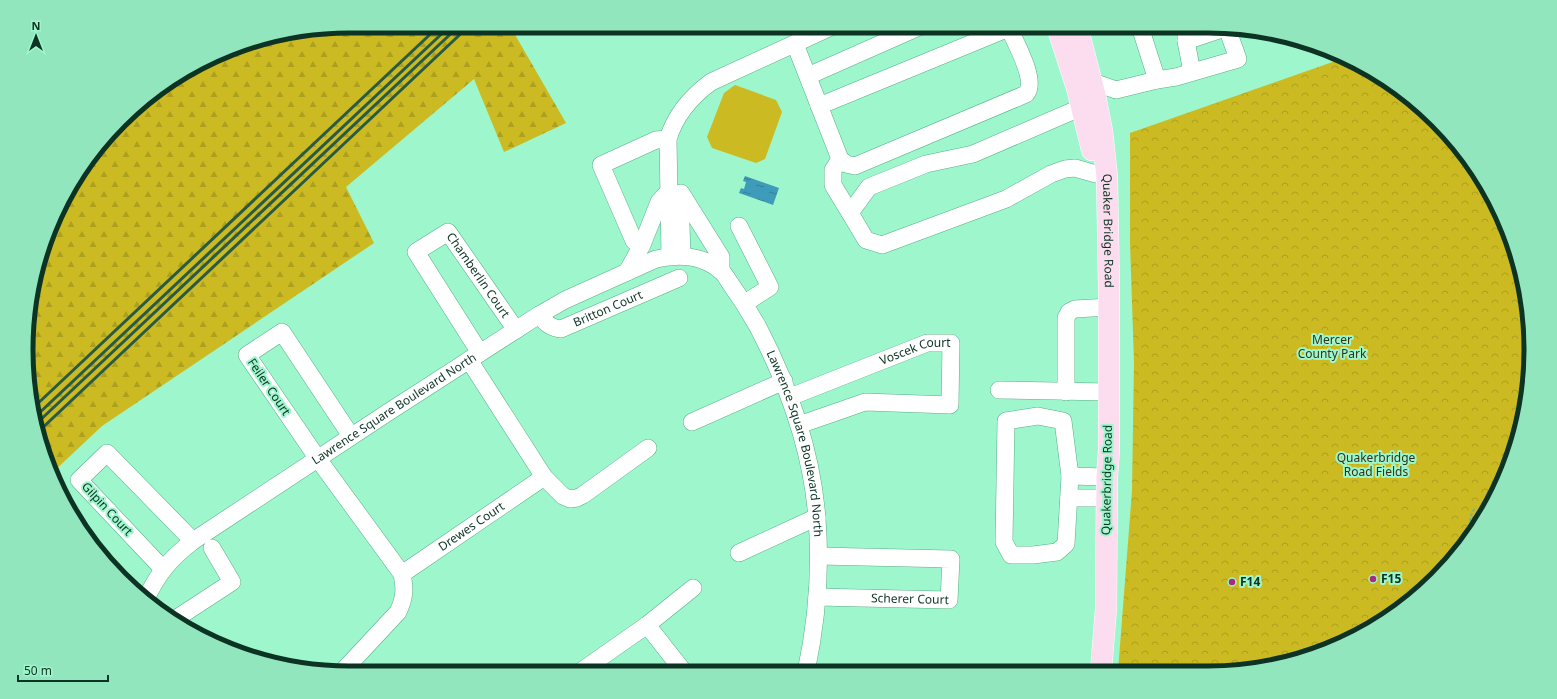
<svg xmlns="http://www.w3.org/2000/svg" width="1557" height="699" font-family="'Noto Sans',sans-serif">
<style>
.grass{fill:#cbba21}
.forest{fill:url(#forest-firs)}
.park{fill:url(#park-crowns)}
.water{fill:url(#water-ripples)}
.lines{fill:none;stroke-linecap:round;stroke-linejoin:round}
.minor-casing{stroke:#57af87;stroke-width:18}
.major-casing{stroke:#fff;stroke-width:22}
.path{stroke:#6fb896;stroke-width:2;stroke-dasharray:3 2;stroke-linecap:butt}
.minor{stroke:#fff;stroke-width:17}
.major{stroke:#fcdcef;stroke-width:21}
.rail{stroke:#295a44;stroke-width:3}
.poi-dot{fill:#a52c81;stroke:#9ef6cc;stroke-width:1.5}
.labels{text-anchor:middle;stroke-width:4;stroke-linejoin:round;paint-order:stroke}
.street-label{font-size:12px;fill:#0c3323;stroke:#9ef6cc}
.park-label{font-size:12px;fill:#35321a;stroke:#9ef6cc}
.poi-label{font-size:12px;font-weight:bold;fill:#0c3323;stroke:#9ef6cc;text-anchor:start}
.rim{fill:none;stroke:#0c3323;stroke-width:5}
</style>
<defs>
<pattern id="forest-firs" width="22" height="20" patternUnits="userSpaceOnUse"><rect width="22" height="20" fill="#cbba21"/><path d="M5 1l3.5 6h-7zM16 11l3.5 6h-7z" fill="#ada01e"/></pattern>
<pattern id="park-crowns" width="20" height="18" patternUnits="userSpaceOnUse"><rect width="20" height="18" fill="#cbba21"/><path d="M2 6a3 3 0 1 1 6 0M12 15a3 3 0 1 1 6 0" fill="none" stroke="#ada01e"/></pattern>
<pattern id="water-ripples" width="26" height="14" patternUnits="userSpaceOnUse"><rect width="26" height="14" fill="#3e9bb9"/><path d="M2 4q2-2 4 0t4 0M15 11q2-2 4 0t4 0" fill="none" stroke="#327f96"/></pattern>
</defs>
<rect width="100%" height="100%" fill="#9ef6cc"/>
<polygon class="grass" points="735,85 776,100 782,112 765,159 756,163 712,148 707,137 724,93"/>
<polygon class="forest" points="350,26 522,26 514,33 566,123 504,152 474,79 346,187 374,243 102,426 52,473 43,454 29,392 32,287 69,188 136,106 188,69 245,43"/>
<polygon class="park" points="1344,58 1387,80 1436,121 1476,170 1506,225 1525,286 1531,349 1525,412 1506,473 1464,546 1405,606 1332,648 1250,670 1118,671 1132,491 1134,362 1130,243 1130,133"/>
<polygon class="water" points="745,176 779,188 773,205 739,193 741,188 744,189 746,182 743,181"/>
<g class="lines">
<g class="minor-casing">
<g id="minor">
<polyline points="1142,26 1142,33 1157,80"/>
<polyline points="1186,26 1186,41 1192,72"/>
<polyline points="1186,41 1225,28"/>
<path d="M 795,44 L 840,159 L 846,164 L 855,166 L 1026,94 C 1038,81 1014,40 1008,26"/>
<polyline points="808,76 921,26"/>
<polyline points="1093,82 1116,90 1157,80 1176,77 1238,59 1227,28"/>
<polyline points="819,106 1009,28"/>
<polyline points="1082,107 973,154 926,164 869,187 850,213 866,240 882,245 1006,199 1051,174 1065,169 1075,168 1096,174"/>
<polyline points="840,159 833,170 833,185 850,213"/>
<polyline points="681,193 721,257 721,271"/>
<polyline points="680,194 682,256"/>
<polyline points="739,226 770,287 745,303"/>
<polyline points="634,241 601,165 656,140 668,139"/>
<path d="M 670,256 L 668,139 C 675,116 692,96 711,82 L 833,26"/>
<polyline points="627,272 642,245 659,202 669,191"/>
<path id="s1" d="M 539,315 C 546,323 550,328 561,329 L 679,278"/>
<path id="s2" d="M 480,353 L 416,252 L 448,232 L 516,330"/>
<polyline points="469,360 544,477 563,496 570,499 577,498 583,495 648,448"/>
<polyline points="999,390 1108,392"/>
<polyline points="1066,392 1066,318 1069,312 1075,309 1109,307"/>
<path id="s3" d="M 790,397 L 927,343 L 951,343 L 950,405 L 865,402 L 799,425"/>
<polygon points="1038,416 1063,421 1070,476 1066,544 1057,552 1033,555 1011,555 1004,542 1006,421"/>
<polyline points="692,422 784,381"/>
<polyline points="1070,476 1107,477"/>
<polyline points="1069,498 1107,498"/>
<polyline points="739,553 817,517"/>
<polyline points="163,569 79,480 107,453 193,541"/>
<path id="s4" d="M 402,574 L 544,477"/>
<path id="s5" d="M 817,597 L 949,600 L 951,559 L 819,556"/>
<path id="s6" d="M 146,599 C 158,573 171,558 193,541 L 387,413 L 539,315 L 565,300 L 656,259 C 678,254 703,255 721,271 C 725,274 727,279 730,283 C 740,297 749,311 758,327 C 789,387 812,450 817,519 C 821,570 817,621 806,672"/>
<polyline points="177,618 232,582 212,548"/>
<polyline points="647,625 684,672"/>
<path d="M 342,672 L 398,612 C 405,597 405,589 402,574 L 318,459 L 247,355 L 282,332 L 351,436"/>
<polyline points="580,672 647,625 693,588"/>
</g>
</g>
<g class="major-casing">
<g id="major">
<polyline points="1057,26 1077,88 1092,150"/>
<path id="s7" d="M 1077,26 L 1095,95 L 1102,131 L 1107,177 L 1109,289 L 1109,450 L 1107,477 L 1106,608 L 1101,671"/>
</g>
</g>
<polyline class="path" points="1470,536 1470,518 1475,507"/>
<use href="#minor" class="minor"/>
<use href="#major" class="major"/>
<g class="rail">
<polyline points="33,408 439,26"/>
<polyline points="35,417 450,26"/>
<polyline points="36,424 459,26"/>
<polyline points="38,432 469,26"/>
</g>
</g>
<g class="poi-dot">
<circle cx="1373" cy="579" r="4"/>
<circle cx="1232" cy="582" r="4"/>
</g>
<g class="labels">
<g class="street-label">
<text dy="4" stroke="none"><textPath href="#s7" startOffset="208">Quaker Bridge Road</textPath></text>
<text dy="4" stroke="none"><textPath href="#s2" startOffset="210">Chamberlin Court</textPath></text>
<text dy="4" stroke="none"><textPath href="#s1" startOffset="78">Britton Court</textPath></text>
<text dy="4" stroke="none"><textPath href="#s3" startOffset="134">Voscek Court</textPath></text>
<text transform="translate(269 387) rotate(56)" y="4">Feiler Court</text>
<text dy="4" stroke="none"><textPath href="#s6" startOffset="316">Lawrence Square Boulevard North</textPath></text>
<text dy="4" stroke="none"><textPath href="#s6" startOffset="878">Lawrence Square Boulevard North</textPath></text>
<text transform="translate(1107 480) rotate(-89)" y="4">Quakerbridge Road</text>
<text transform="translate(107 509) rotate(47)" y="4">Gilpin Court</text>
<text dy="4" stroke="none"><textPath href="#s4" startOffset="84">Drewes Court</textPath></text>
<text dy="4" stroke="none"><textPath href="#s5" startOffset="93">Scherer Court</textPath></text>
</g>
<g class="park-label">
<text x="1332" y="344">Mercer<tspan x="1332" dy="14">County Park</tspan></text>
<text x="1376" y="462">Quakerbridge<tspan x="1376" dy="14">Road Fields</tspan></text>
</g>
<g class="poi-label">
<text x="1381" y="583">F15</text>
<text x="1240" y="586">F14</text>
</g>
</g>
<path d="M0 0H1557V699H0ZM349 33H1208A316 316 0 0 1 1524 349V350A316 316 0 0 1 1208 666H349A316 316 0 0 1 33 350V349A316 316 0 0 1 349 33Z" fill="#92e6be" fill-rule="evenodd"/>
<path class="rim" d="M349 33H1208A316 316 0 0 1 1524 349V350A316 316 0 0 1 1208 666H349A316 316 0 0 1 33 350V349A316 316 0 0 1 349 33Z"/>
<g transform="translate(36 36)" stroke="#9ef6cc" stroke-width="3" paint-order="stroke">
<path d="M0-3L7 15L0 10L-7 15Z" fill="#0c3323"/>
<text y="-6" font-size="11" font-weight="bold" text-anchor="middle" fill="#0c3323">N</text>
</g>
<path d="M18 675v6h90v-6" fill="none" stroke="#0c3323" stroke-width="2"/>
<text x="24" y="675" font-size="12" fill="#0c3323" stroke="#9ef6cc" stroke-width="3" paint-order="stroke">50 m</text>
</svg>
